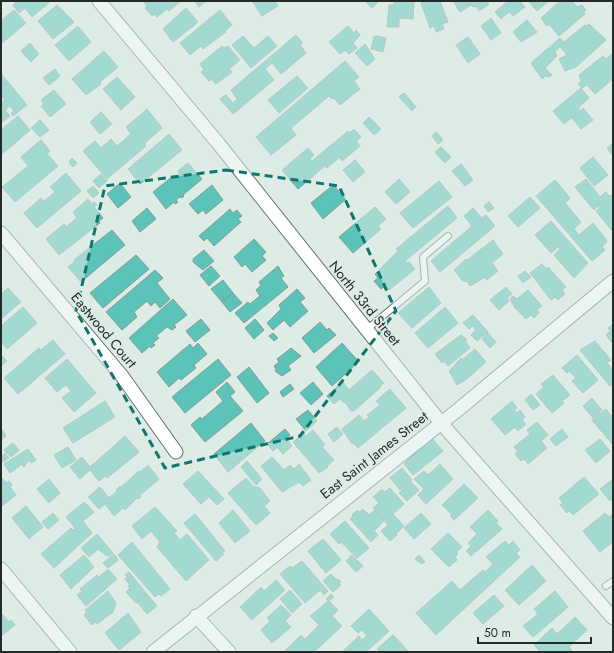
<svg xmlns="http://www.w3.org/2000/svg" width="614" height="653" font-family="Jost,sans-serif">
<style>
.building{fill:#5cc3b8;stroke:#8a9a97}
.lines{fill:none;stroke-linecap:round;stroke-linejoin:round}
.service-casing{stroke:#65726c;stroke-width:8}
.minor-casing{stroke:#65726c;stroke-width:15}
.service{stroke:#fff;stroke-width:6}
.minor{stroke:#fff;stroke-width:13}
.marked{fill:none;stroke:#0f766e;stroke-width:3;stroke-dasharray:8 5;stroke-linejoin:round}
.labels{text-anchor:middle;stroke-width:3.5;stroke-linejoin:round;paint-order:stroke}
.street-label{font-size:14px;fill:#242a28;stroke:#ddede6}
</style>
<rect width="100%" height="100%" fill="#ddede6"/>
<g class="building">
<polygon points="17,1 51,1 32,17 25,8 19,13 13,5"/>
<polygon points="146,1 181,1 169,11 167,9 157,17 154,14 152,16 145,8 147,6 144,2"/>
<polygon points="195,1 206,1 199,7"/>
<polygon points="252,1 275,1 278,6 262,16"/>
<polygon points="365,1 379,1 372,8"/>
<polygon points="394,1 414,1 413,19 399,18 399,27 387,27 389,5 394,5"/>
<polygon points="427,1 440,1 448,22 442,24 444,29 436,32 434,26 430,28 421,3"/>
<polygon points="453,1 487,1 489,4 479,11 476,6 473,7 471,5 460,12"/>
<polygon points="508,1 520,1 525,7 513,16 509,12 501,19 495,12"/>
<polygon points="528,1 549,1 537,11"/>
<polygon points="560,1 572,1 577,7 582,5 586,10 584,12 585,14 559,36 549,24 547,26 541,18"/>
<polygon points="57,5 74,22 53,39 38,21"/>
<polygon points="186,8 198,22 173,42 163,29"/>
<polygon points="14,10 26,23 1,44 1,21"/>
<polygon points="220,10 232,25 225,31 226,32 203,49 201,46 190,55 180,43"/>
<polygon points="491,18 501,33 491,40 481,26"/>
<polygon points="527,20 537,32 521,42 513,32"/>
<polygon points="589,24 606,40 576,67 565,71 559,59 567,55 560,47 555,52 557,56 545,68 552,75 549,77 545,76 542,79 531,63 560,38 564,42 585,25 586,26"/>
<polygon points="78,26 91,42 69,61 55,45"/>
<polygon points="348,26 354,33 356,30 360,35 353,43 357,48 349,54 345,50 340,54 329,42"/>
<polygon points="296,35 303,43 300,45 306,53 281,74 272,63 265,69 274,80 233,114 220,99 226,95 233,103 237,99 231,90"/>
<polygon points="243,36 254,48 268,36 277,46 251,68 232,45"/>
<polygon points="377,36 386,38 383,52 371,49 374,37"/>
<polygon points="468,37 480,54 468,63 456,45"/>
<polygon points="30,43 39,54 31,62 21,51"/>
<polygon points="365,44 375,59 367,66 355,53"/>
<polygon points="222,46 224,48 228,46 240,60 229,69 232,72 216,84 212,79 209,81 201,72 204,70 200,64"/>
<polygon points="104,51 118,67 100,82 101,84 86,95 72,79"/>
<polygon points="612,54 613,79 595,94 587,85 582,88 578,84 581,81 579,75 603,56 606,59"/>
<polygon points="345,61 359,77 354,81 360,89 340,105 334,98 332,99 329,96 291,128 296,135 271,155 256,137"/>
<polygon points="55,69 60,76 49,85 43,78"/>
<polygon points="1,74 8,82 1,87"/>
<polygon points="297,76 308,88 279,113 268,100"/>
<polygon points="117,77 135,97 121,110 103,89"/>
<polygon points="8,82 27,105 13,116 11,113 14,111 10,106 5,110 10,116 1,123 1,103 5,100 1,95 1,87"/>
<polygon points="581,88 589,98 578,108 580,111 564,124 553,111"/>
<polygon points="54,90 66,104 50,117 41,106 44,104 41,100"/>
<polygon points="404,93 416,107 412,111 399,97"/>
<polygon points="583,108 593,120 581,129 572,118"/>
<polygon points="147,109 162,128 144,144 146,146 107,179 83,151 95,141 101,148 111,139 117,146 131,134 126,127"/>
<polygon points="101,112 112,124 100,134 90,122"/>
<polygon points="18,116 30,130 1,155 1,130"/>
<polygon points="369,117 381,129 374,135 363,123"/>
<polygon points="40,120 49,130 40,137 31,128"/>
<polygon points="354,129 361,137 356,141 360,146 342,161 340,157 327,168 325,166 298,189 282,170 308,148 314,155 310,159 312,161 348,131 349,133"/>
<polygon points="436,132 443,140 438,144 432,136"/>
<polygon points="169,134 182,150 140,184 128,169"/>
<polygon points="41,140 50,151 47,154 58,166 15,202 2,187 28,166 21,157"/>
<polygon points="613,143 613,156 607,148"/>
<polygon points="441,147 451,157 445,163 435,152"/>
<polygon points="593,157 608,175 594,186 580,168"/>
<polygon points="72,158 77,163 73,167 69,162"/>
<polygon points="355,160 365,172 353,182 343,170"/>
<polygon points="188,163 202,179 183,195 184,196 182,198 180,197 176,200 178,202 175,204 174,202 166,209 153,192 173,176 175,179 180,175 178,171"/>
<polygon points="461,164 473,180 465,186 452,171"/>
<polygon points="66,173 81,191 37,228 24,213 41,198 44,201 55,192 50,187"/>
<polygon points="101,174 107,181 99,188 93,181"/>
<polygon points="399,179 410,192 396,204 385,192"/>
<polygon points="586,179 600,197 606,192 609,196 613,195 613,232 596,211 600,208 598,206 594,210 575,187"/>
<polygon points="555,180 570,198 565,203 581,222 574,229 579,235 593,223 606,239 607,242 602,247 605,250 592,261 536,196"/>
<polygon points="439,181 452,197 413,228 400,213"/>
<polygon points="120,183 131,197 118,208 107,194"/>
<polygon points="212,185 223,200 206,214 203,210 198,214 189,204"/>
<polygon points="333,185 346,199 323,219 311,203"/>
<polygon points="93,186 99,193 93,198 87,191"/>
<polygon points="530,197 540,208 518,227 508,216"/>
<polygon points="88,199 92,204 94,202 97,205 94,207 103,218 99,221 100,223 59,255 46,239 64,224 66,227 77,218 73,212"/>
<polygon points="489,202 494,208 488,212 484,206"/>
<polygon points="448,206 457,218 405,261 407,263 409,262 415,269 389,290 385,286 381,289 374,281 378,278 375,274 398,251 396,249"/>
<polygon points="375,207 386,219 378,226 381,229 353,253 339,237"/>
<polygon points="147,208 156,219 140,232 132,221"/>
<polygon points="473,208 482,218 486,215 495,226 440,272 431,261 472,226 464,216"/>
<polygon points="230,209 233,213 237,210 242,216 238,219 241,222 214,246 207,238 204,241 199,236"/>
<polygon points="551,221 588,263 574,278 554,255 560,249 558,247 551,253 535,235"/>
<polygon points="112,230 125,245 81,282 68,267 75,261 74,260"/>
<polygon points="254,239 266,252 262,256 266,260 252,272 245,264 242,267 234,257"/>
<polygon points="493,240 503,254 492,263 498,271 487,280 485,277 470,286 467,281 465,282 462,280 454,270 466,259 467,260"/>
<polygon points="204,250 214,261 203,270 193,262 193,259"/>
<polygon points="136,255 149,269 103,308 90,293"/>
<polygon points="542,264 546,269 548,267 566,287 562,290 565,294 558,300 555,297 551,300 530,273"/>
<polygon points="211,266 220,276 209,286 200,275"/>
<polygon points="278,266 284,276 281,278 288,287 244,323 235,313 248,302 250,304 260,296 256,290 261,285 259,282"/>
<polygon points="155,270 163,278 157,283 170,299 160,308 155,302 151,306 147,301 134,312 137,317 122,330 106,312"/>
<polygon points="525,271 531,277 523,283 518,276"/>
<polygon points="223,280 233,293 222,302 211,289"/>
<polygon points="429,287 441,303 412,328 398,313"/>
<polygon points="506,287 512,294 507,298 509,301 499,310 490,300"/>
<polygon points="8,288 21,302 1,319 1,294"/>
<polygon points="297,289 305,298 300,302 308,311 290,327 284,320 273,330 267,323 281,309 279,305"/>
<polygon points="528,290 542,306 537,310 539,313 534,318 531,315 526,319 515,308 510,299 513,296 517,299"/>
<polygon points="233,293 242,303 230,312 222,302"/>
<polygon points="173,299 187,315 174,325 176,327 172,330 167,327 156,336 159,338 153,343 155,345 151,348 150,346 142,353 129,338"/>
<polygon points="23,307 37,323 7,349 1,342 1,326"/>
<polygon points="445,307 458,323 428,348 415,333"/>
<polygon points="473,315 488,332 477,341 471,335 476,330 473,326 469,329 463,323"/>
<polygon points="201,319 210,330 195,342 186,331"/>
<polygon points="255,319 264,330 254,339 245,328"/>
<polygon points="320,322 327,330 329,328 336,335 314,353 302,338"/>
<polygon points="613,324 613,344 606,335 610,331 608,328"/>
<polygon points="273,333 278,338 274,341 269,336"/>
<polygon points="488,333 496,342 490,348 482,339"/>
<polygon points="461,335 467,340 465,341 470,348 448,366 444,361 442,363 435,354"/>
<polygon points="53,340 65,354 18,394 4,378 39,348 41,350"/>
<polygon points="595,341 611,360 607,363 613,370 613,383 610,386 580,350"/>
<polygon points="198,343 207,354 194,365 196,368 181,380 179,378 169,387 157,372 190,344 193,348"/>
<polygon points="342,343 359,362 332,386 316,367"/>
<polygon points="291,348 301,356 288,366 291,370 282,376 275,371 276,369 274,366 279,362 277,359"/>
<polygon points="475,349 486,362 468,378 457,385 449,371 461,358 462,360"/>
<polygon points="1,355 7,361 1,366"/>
<polygon points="577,355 598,380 583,393 572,381 576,378 569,371 567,373 562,368"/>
<polygon points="67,359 96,393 74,412 62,398 71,391 66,385 57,392 45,378"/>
<polygon points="218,359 231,375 185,413 172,397"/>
<polygon points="249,367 269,393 257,403 237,377"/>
<polygon points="372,370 384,383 380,386 381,387 354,411 351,411 345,402 344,403 340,399 334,404 327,396 343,382 349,390"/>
<polygon points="553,375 570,395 562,401 564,403 552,413 536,394 544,387 541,384"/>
<polygon points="227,382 235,392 230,396 243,411 205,442 191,425 200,417 202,419 223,401 216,392"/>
<polygon points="313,382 323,394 311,405 300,393"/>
<polygon points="290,384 294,389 283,397 280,392"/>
<polygon points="390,389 406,408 358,448 353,443 352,444 342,429 359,415 364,421 369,417 367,415 380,405 376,401"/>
<polygon points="531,394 540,405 533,410 525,400"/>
<polygon points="592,398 602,410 593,418 583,406"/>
<polygon points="105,401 115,417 73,443 63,428"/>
<polygon points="512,401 517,408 514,410 517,413 520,410 525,417 522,420 526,424 518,431 515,427 505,435 491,419"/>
<polygon points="606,409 613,418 613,445 592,420"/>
<polygon points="308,410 317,421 306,431 296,419"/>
<polygon points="537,422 548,435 541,441 547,448 528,464 524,459 521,461 515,454 518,452 514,447 530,434 527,430"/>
<polygon points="251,423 265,441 228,472 214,454"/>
<polygon points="337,427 343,434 334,442 328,434"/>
<polygon points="1,428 6,436 1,440"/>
<polygon points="285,429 290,435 286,438 292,446 283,454 277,447 273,451 267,444"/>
<polygon points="562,429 568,437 556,446 550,439"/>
<polygon points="313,430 325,445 322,447 334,460 327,466 328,467 319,473 293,442 304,433 306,436"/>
<polygon points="125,436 139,452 107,478 105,476 99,481 90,470 80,479 70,467 82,457 90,467"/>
<polygon points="431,437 443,451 413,475 404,464 411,457 409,455"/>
<polygon points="600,439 610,451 596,463 585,450"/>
<polygon points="13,443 19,450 11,457 4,450"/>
<polygon points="68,447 76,460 62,468 54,455"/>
<polygon points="28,449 36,460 31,463 29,460 24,467 22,464 10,473 4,464"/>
<polygon points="5,453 9,458 3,462 1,457"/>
<polygon points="272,457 284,470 290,465 294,469 299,464 311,480 303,486 299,482 282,492 261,466"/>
<polygon points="247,461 262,479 256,485 241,467"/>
<polygon points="440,464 453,479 426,504 418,495 424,489 414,479 424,471 428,475"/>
<polygon points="148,465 159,479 139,496 141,497 138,499 137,498 125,510 123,508 114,516 105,504 99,509 88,497 100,487 109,498 117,491 116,490 120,486 121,487 139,471 140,472"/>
<polygon points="402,468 412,480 400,490 390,478"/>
<polygon points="198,471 224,499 217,505 209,497 201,504 183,484"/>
<polygon points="1,477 6,483 9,481 12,485 10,487 16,495 2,506"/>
<polygon points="584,477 599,494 573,515 569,511 567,513 560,505 563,503 559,498"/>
<polygon points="246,478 253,486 260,488 270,501 264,506 270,513 256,525 228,493"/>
<polygon points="49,479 60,493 49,503 37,489"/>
<polygon points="612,480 613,498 610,501 600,489"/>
<polygon points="411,482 419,490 407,501 399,493"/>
<polygon points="464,484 478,498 454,520 450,516 452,515 442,505"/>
<polygon points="390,488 404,504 393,514 404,526 396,534 373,508 379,503 373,497 382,489 384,492"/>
<polygon points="84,502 94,512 83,521 92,533 54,568 41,554 71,528 73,530 75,528 66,517"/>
<polygon points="26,506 43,527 29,539 12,518"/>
<polygon points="155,507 177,531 174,533 180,540 187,534 209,560 186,581 157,547 160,542 151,531 142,539 132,526"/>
<polygon points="363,509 369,515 375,510 384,521 374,531 378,535 371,542 350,519 353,516 352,515 357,510 359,512"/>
<polygon points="233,510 250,531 235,543 219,523"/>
<polygon points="488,510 498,521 496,523 502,529 471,556 466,551 471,546 468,543 477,534 470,527"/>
<polygon points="53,513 59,520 48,529 42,522"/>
<polygon points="421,513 431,524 414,539 404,528"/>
<polygon points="605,513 609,517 613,514 613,542 600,552 583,531"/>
<polygon points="195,514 225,551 222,552 224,554 216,561 184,523"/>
<polygon points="345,521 369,548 357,558 341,542 339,544 330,534"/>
<polygon points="388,525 397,535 390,541 381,531"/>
<polygon points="448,533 462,547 456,552 458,554 455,557 457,560 449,567 431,549"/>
<polygon points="97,534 113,553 111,555 107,556 98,549 89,557 81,548"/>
<polygon points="323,539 341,560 326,573 308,551"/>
<polygon points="505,541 509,545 513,541 520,550 516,553 520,557 436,635 416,613 452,581 460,590 483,570 485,572 493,564 486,557"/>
<polygon points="132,542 170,589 161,596 159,594 155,597 118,555"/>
<polygon points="114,554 118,560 108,568 103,563"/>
<polygon points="84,555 94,567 71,589 60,575"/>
<polygon points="352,555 363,566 356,572 346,561"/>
<polygon points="419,555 425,562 422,564 415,559"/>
<polygon points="302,561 328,591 324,595 320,590 305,603 280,574 290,566 292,568"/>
<polygon points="532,565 546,581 519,605 505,590"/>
<polygon points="108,569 117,579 86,606 77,595 82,591 80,589 97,575 99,577"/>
<polygon points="129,572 147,594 136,603 126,592 130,588 128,586 130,585 125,579 127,577 125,575"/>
<polygon points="331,574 337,580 338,579 341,582 339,584 341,585 333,592 323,581"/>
<polygon points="276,580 285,590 252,620 240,607 261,587 264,591"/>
<polygon points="290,590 302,604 292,613 280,599"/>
<polygon points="108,591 116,603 113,612 97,624 95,622 92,625 84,615 87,612 85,610"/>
<polygon points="555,591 568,607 533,637 523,626 538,614 534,609"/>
<polygon points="147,594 157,606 147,614 137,602"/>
<polygon points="331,594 334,597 329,601 338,610 332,616 342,626 314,652 284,652 301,635 305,639 319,625 310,616 328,601 326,599"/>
<polygon points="494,595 504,606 483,624 473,613"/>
<polygon points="281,605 291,615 285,621 291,627 272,643 261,630 270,621 267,618"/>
<polygon points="369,609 389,631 366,652 342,652 359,636 362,640 367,636 362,630 358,633 351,626"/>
<polygon points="1,613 9,622 11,620 15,625 1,636"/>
<polygon points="128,613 141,632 119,650 105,633"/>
<polygon points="575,617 587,630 569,647 573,652 541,652 534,645 552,628 557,634"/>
<polygon points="393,635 409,652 380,652 377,649"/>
</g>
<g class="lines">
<g class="service-casing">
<g id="service">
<polyline points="366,330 425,281 423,257 448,236"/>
<polyline points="606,586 613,581"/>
</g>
</g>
<g class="minor-casing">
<g id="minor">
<polyline points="99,1 218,143 441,423 613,618"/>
<polyline points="1,233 122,376 176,452"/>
<polyline points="1,569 70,652"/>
<polyline points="196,616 229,652"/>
<polyline points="153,652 459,409 613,281"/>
</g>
</g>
<use href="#service" class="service"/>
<use href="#minor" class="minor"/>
</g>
<path d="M0 0H614V653H0ZM 226,170 L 339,186 L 396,311 L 300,436 L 165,468 L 76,311 L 105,186 Z" fill="#ddede6" fill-opacity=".55" fill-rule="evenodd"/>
<path class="marked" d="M 226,170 L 339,186 L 396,311 L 300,436 L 165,468 L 76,311 L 105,186 Z"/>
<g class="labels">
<g class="street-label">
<text transform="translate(365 303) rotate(51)" y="5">North 33rd Street</text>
<text transform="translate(104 330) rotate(50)" y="5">Eastwood Court</text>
<text transform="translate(374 455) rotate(-38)" y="5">East Saint James Street</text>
</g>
</g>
<rect width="614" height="653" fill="none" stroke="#242a28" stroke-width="4"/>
<path d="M478 637v6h113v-6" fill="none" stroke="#242a28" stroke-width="2"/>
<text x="484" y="637" font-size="12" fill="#242a28" stroke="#ddede6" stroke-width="3" paint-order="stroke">50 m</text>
</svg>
